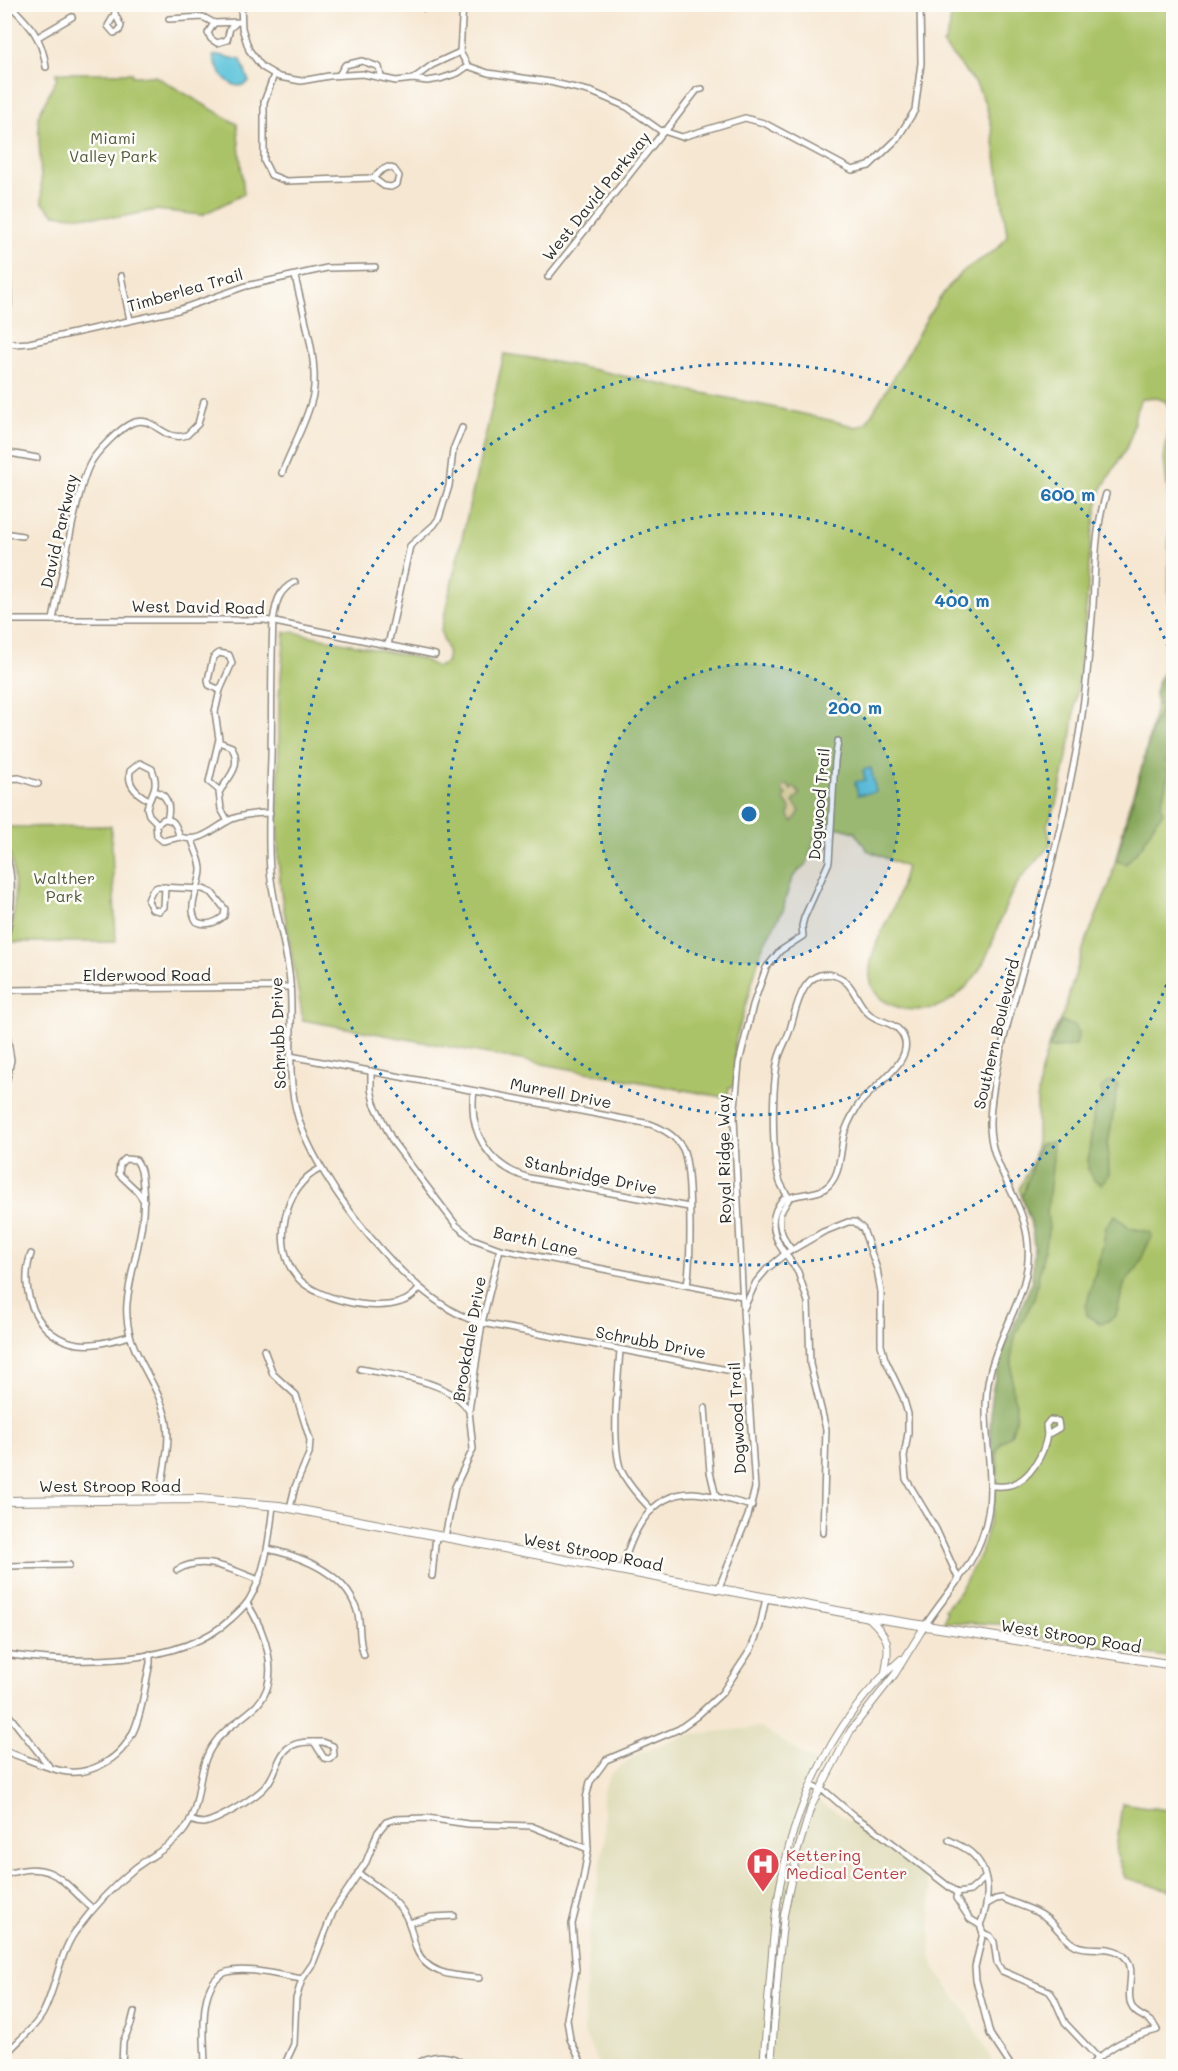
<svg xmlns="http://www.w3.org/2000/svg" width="1178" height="2071" font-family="Mali,sans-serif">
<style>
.built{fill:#e0ddbb}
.green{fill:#abc368;stroke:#6b774a;stroke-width:1.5}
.forest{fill:#88a95c;stroke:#5a6a44;stroke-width:1.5}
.sand{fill:#eeda9e;stroke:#8c8264;stroke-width:1.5}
.water{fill:#5ec4db;stroke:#447883;stroke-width:1.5}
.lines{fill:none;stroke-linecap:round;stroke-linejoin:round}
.minor-casing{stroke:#90897e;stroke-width:8}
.tertiary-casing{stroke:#90897e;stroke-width:8}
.secondary-casing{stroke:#90897e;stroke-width:10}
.minor{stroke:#fff;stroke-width:5}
.tertiary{stroke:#fff;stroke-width:6}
.secondary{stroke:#fff;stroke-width:8}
.ring{fill:none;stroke:#1f6fb2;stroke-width:3;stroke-dasharray:3 6}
.labels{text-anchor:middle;stroke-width:5;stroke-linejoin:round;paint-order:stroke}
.park-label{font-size:16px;fill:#51593d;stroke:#fdfcf7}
.street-label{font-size:16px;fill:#2b2b2b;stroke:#fdfcf7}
.health-label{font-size:16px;fill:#be3a42;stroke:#fdfcf7;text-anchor:start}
.centre{fill:#1f6fb2;stroke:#fdfcf7;stroke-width:3}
.ring-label{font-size:18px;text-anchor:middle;font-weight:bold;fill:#1f6fb2;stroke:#fdfcf7;stroke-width:5;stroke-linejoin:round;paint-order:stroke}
</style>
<rect width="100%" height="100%" fill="#fdfcf7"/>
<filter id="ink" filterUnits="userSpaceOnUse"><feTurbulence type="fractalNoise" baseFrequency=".0167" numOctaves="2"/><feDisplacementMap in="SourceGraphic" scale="12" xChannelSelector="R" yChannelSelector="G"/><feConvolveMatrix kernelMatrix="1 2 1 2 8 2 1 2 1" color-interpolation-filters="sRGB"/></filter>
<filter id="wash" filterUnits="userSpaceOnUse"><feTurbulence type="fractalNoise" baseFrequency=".008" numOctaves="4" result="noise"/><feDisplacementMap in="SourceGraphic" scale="24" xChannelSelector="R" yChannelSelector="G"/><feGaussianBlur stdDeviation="1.35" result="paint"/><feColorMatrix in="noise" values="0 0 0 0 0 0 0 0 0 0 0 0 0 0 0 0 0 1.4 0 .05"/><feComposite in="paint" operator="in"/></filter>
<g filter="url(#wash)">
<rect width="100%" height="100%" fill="#f6e7d2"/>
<polygon class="built" points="760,1727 815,1762 808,1772 801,1790 841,1815 923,1875 929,1887 931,1900 931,1952 935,1969 967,2013 991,2059 992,2066 599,2066 584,2032 588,1940 605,1838 602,1792 611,1774 636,1755 687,1735"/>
<g class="green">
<path d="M 950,5 L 1173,5 L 1173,623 L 1169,599 L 1169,499 L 1164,458 L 1172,411 L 1165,401 L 1154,397 L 1141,399 L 1136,411 L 1131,436 L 1126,449 L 1101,490 L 1098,502 L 1090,547 L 1087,601 L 1072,733 L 1057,804 L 1047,824 L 1051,844 C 1039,859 1023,872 1014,889 C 1003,908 998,929 990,948 C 974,989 939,1023 892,1005 C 848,987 881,934 894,906 C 899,894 902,880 906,867 L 867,850 L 855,832 L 841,828 L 823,827 L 816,836 L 807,863 L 792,878 L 785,900 L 784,908 L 762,948 L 735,1042 L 735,1080 L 734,1086 L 729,1087 L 728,1098 L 303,1020 L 281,893 L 278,857 L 279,698 L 285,632 L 293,632 L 422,659 L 437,667 L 445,664 C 452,652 442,642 441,630 L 504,354 C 566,362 626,377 687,390 C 744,401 801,412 857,427 L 866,423 C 879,402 892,381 904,360 C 920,331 935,299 959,275 C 974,260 998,255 1007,235 L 992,128 L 986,105 L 976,84 L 943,45 C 951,31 951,20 950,5 Z"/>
<polygon points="56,73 132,73 132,76 155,76 237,124 244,194 202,215 156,210 120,217 74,216 54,214 42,202 38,116 57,78"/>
<polygon points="1173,650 1173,1658 1029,1636 1024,1634 1025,1625 944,1622 947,1612 945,1610 959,1592 980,1554 992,1512 997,1484 990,1429 992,1392 1000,1356 1029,1293 1035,1267 1034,1243 1030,1220 1019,1189 1033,1160 1037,1142 1037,1102 1041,1072 1050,1040 1063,1014 1085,943 1110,883 1129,805 1143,765 1158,697"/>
<path d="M 111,826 L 116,942 L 10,942 C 14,916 17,889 12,863 C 9,848 4,842 5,827 Z"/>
<polygon points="1122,1803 1173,1811 1173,1891 1125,1878 1116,1852"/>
</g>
<g class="forest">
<polygon points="1172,595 1174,709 1171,724 1172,730 1166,761 1168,775 1161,806 1163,812 1156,821 1143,844 1126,864 1116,861 1153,726 1161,708 1156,701 1155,694 1158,680 1165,670 1171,645"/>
<path d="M 1061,1021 L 1074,1026 L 1079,1032 L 1076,1045 C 1070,1046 1056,1049 1049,1048 Z"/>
<polygon points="1114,1081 1118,1086 1108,1144 1109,1175 1102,1184 1094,1180 1088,1169 1088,1161 1094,1111 1103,1098 1101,1088 1108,1082"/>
<polygon points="1052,1142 1053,1157 1047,1214 1049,1227 1034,1299 1016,1333 1012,1354 1012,1379 1013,1395 1016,1403 1015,1421 1011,1435 1002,1442 997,1450 998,1473 996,1476 991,1434 991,1398 999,1360 1032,1282 1034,1246 1031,1223 1022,1197 1039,1145"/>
<polygon points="1115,1215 1130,1228 1150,1232 1152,1235 1137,1268 1125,1282 1116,1315 1108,1321 1100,1323 1087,1316 1086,1306 1103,1245 1106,1226"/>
</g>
<polygon class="sand" points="788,785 791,790 794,787 800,794 793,802 800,811 793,822 789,816 790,808 784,800 786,795 782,790 784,786"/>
<g class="water">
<path d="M 218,55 L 241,60 L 249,82 C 232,95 217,71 213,56 Z"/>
<polygon points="871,768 876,792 858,795 855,782 865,780 863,770"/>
</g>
</g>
<g filter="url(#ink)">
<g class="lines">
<g class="minor-casing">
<g id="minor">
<path d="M 9,4 C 30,25 42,37 46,67"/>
<polyline points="114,4 115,14"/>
<polyline points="241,4 242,28 249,50 262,67 279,77 301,81 329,76 363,74 396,81 413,79 427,81 440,79 458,73 468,66"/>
<polyline points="463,4 460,52 468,66 488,73 550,82 592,92 627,107 661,131 667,129 697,90 702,89"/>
<polyline points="424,8 429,4"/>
<polygon points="115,14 121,26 119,31 114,33 108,26"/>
<polyline points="169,19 203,17 214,23 241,22"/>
<polyline points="214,23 208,33 211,39 217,43 227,40 230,28 235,24"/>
<polyline points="38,37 72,17"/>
<polyline points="274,75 264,102 264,161 271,175 286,181 373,178"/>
<polyline points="339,75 345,65 362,61 379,67 381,77"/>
<polyline points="413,79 432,65 460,52"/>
<polygon points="388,167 394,169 399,176 397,184 391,187 384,186 373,178 382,170"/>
<polyline points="121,276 130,320"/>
<polyline points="548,277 664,131 682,137 745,118 764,123 852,170 869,166 897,139 915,110 921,63 920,4"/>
<polyline points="4,323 9,304 8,278"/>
<polyline points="4,341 15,344 29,343 178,310 246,286 327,268 375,267"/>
<polyline points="4,452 37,458"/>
<path d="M 282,473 C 292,447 307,422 313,395 C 319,361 302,310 295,276"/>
<polyline points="4,533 22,536"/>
<path d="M 295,582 C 278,590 276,603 273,621 C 271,666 272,712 271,757 C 270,794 267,833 270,870 C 273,908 287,944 290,982 C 294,1027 285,1073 298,1117 C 317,1182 414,1308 482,1323 L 748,1374"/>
<polyline points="4,620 265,620 435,655"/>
<path d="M 53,620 C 59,587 66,554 73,521 C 78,503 81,481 90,464 C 96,452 120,428 132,423 C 155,414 162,443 187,435 L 198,424 L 204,401"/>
<polyline points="388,645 410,546 434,525 439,518 449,486 453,450 462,428"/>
<polygon points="219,653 229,655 232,663 220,690 209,685 208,680 213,658"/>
<path d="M 219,742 L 232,747 C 242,767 229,777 219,792 L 221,809 L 228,821"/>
<polyline points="4,779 19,778 38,784"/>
<path d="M 154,791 C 168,794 171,807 167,819"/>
<polyline points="220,791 209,782 219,739 215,712 220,690"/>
<path d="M 149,800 C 137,794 127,785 130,771 L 140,763 L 152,769 C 160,789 151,791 147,808 L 149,815 L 157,823"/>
<path d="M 180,837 L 163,841 L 157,836 L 156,825 L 164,819 C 176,819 176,828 180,837 C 202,844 214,827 232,819 C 244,814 257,813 270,813"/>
<path d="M 4,849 C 17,882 10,916 4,950"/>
<path d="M 165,887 L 164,907 L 159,911 L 152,909 L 148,901 C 150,895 151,889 158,887 L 203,889 L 212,893 L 225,909 L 224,916 C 216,923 206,926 197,922 C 186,907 200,887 201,871 C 202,861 194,849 192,839"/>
<polyline points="4,990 290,987"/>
<polyline points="4,1015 11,1060 4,1093"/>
<path d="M 290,1056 L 650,1124 C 664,1129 676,1136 683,1149 C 692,1169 691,1262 687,1285"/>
<polyline points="371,1071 371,1089 374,1103 393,1142 456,1225 473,1239 500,1249 742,1296"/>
<path d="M 474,1091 C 468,1132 488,1166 529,1178 L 689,1207"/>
<path d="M 320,1169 C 284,1185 271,1247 297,1277 C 315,1299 374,1312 401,1302 C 408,1300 414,1295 419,1289"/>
<path d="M 789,1198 C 787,1204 781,1209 780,1216 C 778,1227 784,1241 791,1249"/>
<path d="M 144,1201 L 137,1191 L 119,1174 L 120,1164 L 125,1159 L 136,1160 C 142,1168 142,1177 143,1186 C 147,1229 131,1262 127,1303 C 123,1350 156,1376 166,1418 C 172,1444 162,1473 160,1500"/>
<polyline points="785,1253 798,1272 808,1302 810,1364 826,1429 823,1533"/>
<path d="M 31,1254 C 18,1291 36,1339 79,1344 C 96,1346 113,1340 130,1336"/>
<path d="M 785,1254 C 772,1235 767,1216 784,1198 L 789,1198 C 800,1193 814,1195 824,1189 C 843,1177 839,1149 845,1131 C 849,1121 854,1111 860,1103 C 874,1085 923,1056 899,1030 C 891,1021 877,1022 868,1013 C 856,1002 853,981 836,976 C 804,966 797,1004 791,1026 C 788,1038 781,1048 778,1060 C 772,1087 771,1155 780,1182 C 782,1187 786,1193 789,1198"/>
<polyline points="743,1307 734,1118 739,1063 753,1005 766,968 780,951 803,936 802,926 804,918 829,862 835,761 838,741"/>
<polyline points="264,1350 273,1374 296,1395 310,1440 309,1454 295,1487 290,1508"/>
<path d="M 620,1350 C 618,1379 611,1444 621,1470 C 628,1485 640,1498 652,1510"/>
<path d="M 360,1369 C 392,1375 451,1380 469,1411"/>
<polyline points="705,1408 710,1472 716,1497"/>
<polygon points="1050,1420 1058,1421 1059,1428 1047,1435 1046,1425"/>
<path d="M 991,1486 C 997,1486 1004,1487 1010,1485 C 1030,1480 1044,1454 1047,1435"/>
<polyline points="445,1537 455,1487 473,1449 469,1411 482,1323 500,1249"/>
<path d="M 268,1549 C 303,1557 348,1574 358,1614 C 361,1628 358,1641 364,1655"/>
<polyline points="4,1566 69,1565"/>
<path d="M 177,1570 C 204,1554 232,1570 259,1580"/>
<path d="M 622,1571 C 630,1536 649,1493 692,1493 C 712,1494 732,1501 752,1506"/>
<polyline points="432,1576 436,1535"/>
<polyline points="718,1590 748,1516 755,1488 743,1310 756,1282 767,1269 785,1254 823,1232 848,1222 855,1222 863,1229 877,1269 881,1292 881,1345 885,1359 903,1397 908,1414 908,1433 904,1457 906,1479 936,1529 959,1580"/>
<path d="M 924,1627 C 957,1577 991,1552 990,1485 C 990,1447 981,1411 990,1373 C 1000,1328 1032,1292 1028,1244 C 1025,1199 988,1167 990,1121 C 992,1071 1012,1008 1026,959 C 1045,890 1063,823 1076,752 C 1085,704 1089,654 1093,605 C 1095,568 1095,529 1106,494"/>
<path d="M 4,1654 C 72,1664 179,1668 232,1618 C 238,1612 246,1606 250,1598 C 267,1569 269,1538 273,1506"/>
<polyline points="4,1709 49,1766"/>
<polygon points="314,1742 323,1742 333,1746 334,1755 330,1759 324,1758"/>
<path d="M 4,1751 C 24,1757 42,1767 62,1771 C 76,1774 90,1771 103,1764 C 142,1743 141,1702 150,1663 L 150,1654"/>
<polyline points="811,1786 826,1792 855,1817 874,1829 957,1893 970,1891 985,1878"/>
<path d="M 190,1820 C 195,1822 199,1823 204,1823 C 219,1820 253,1799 264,1788 C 283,1769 273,1740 314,1742"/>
<path d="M 949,1840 C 956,1844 964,1847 970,1852 C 992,1870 990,1902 980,1925 L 983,1933 L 990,1936 L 994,1942 L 997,1963 L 1002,1971 L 1049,1991 L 1054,1998 L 1065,2023 L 1098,2058"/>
<path d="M 358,1873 C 374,1885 393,1896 404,1913 C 411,1923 412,1936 416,1948 C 426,1975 454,1976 479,1978"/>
<path d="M 4,1875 C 52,1857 63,1883 93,1909"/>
<polyline points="957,1893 956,1898 970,1919 980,1925"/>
<path d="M 987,1904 L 996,1899 L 1002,1898 C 1014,1904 1035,1909 1045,1917 C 1056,1925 1063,1939 1075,1945 C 1090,1953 1110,1943 1124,1956 C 1138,1969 1125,1989 1131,2005 C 1136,2018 1150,2015 1157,2030 C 1127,2038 1112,2044 1090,2066"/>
<polyline points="409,1923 431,1917 454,1916"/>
<polyline points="983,1933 975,1967 976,1980 990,2034 1011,2066"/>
<path d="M 4,2057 C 16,2041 34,2030 43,2013 C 56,1988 59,1955 75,1932 C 92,1909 112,1887 134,1869 C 149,1857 169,1848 182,1833 C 204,1807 194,1772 213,1745 C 224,1728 243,1719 257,1705 C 283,1677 264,1630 247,1603"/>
<polyline points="122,2066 123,2042 131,2024 134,2012"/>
<path d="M 205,2066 C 205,2042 196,1981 227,1972 C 247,1966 281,1976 302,1979"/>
<polyline points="284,2066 294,2044 296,1999 302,1979 313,1963 333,1912 366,1862 378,1832 386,1822 395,1819 427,1818 468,1824 531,1826 588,1849"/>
<path d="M 415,2066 C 430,2053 451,2053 466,2066"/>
<polyline points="583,2066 570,2039 567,2019 576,1969 572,1924 582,1885 588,1851 586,1798 590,1782 606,1760 679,1729 697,1716 722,1693 751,1649 760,1626 766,1598"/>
</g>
</g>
<g class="tertiary-casing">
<g id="tertiary">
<path d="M 869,1618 C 890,1638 890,1644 885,1672"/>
<path d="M 763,2066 C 767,2018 770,1969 775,1921 C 785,1825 827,1723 901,1659"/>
<polyline points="771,2066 779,1961 784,1915 797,1853 811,1807 851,1730 895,1674 924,1627"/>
</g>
</g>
<g class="secondary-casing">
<polyline id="secondary" points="4,1501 199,1499 279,1506 869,1617 1174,1665"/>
</g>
<use href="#minor" class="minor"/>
<use href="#tertiary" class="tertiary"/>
<use href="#secondary" class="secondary"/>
</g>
</g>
<circle cx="749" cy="814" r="150" fill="#1f6fb2" fill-opacity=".12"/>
<g class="ring">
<circle cx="749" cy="814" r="150"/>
<circle cx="749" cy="814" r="301"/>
<path d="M1173 968A451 451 0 1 1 1173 660"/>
</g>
<defs>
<g id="hospital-pin" transform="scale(1.725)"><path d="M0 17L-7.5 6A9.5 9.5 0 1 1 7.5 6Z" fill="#e0444e" stroke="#fdfcf7"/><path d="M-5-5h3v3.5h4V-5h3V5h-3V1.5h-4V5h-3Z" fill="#fff"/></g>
</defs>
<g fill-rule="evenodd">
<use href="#hospital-pin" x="763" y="1864"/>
</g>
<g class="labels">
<g class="park-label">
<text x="113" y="144">Miami<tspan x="113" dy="18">Valley Park</tspan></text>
<text x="64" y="884">Walther<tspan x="64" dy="18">Park</tspan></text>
</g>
<g class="street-label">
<text transform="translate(596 196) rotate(-51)" y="6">West David Parkway</text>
<text transform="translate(185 290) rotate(-16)" y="6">Timberlea Trail</text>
<text transform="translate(59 531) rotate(-77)" y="6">David Parkway</text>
<text transform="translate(198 607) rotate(1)" y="6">West David Road</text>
<text transform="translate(819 804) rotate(-85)" y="6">Dogwood Trail</text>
<text x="147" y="981">Elderwood Road</text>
<text transform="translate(278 1033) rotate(-92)" y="6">Schrubb Drive</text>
<text transform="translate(996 1034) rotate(-77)" y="6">Southern Boulevard</text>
<text transform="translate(561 1093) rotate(11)" y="6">Murrell Drive</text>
<text transform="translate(724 1159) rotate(-91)" y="6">Royal Ridge Way</text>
<text transform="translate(591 1175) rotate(12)" y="6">Stanbridge Drive</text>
<text transform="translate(536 1241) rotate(13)" y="6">Barth Lane</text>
<text transform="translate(469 1339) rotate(-80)" y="6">Brookdale Drive</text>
<text transform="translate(651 1342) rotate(11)" y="6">Schrubb Drive</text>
<text transform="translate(737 1418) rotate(-93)" y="6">Dogwood Trail</text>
<text x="110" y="1492">West Stroop Road</text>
<text transform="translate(593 1552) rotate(11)" y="6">West Stroop Road</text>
<text transform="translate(1071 1636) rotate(9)" y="6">West Stroop Road</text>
</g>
<g class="health-label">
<text x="786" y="1861">Kettering<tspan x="786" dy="18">Medical Center</tspan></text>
</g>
</g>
<circle cx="749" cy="814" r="9" class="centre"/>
<g class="ring-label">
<text x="1068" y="501">600 m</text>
<text x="962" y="607">400 m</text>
<text x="855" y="714">200 m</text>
</g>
<rect width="1178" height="2071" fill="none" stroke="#fdfcf7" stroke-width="24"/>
</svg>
